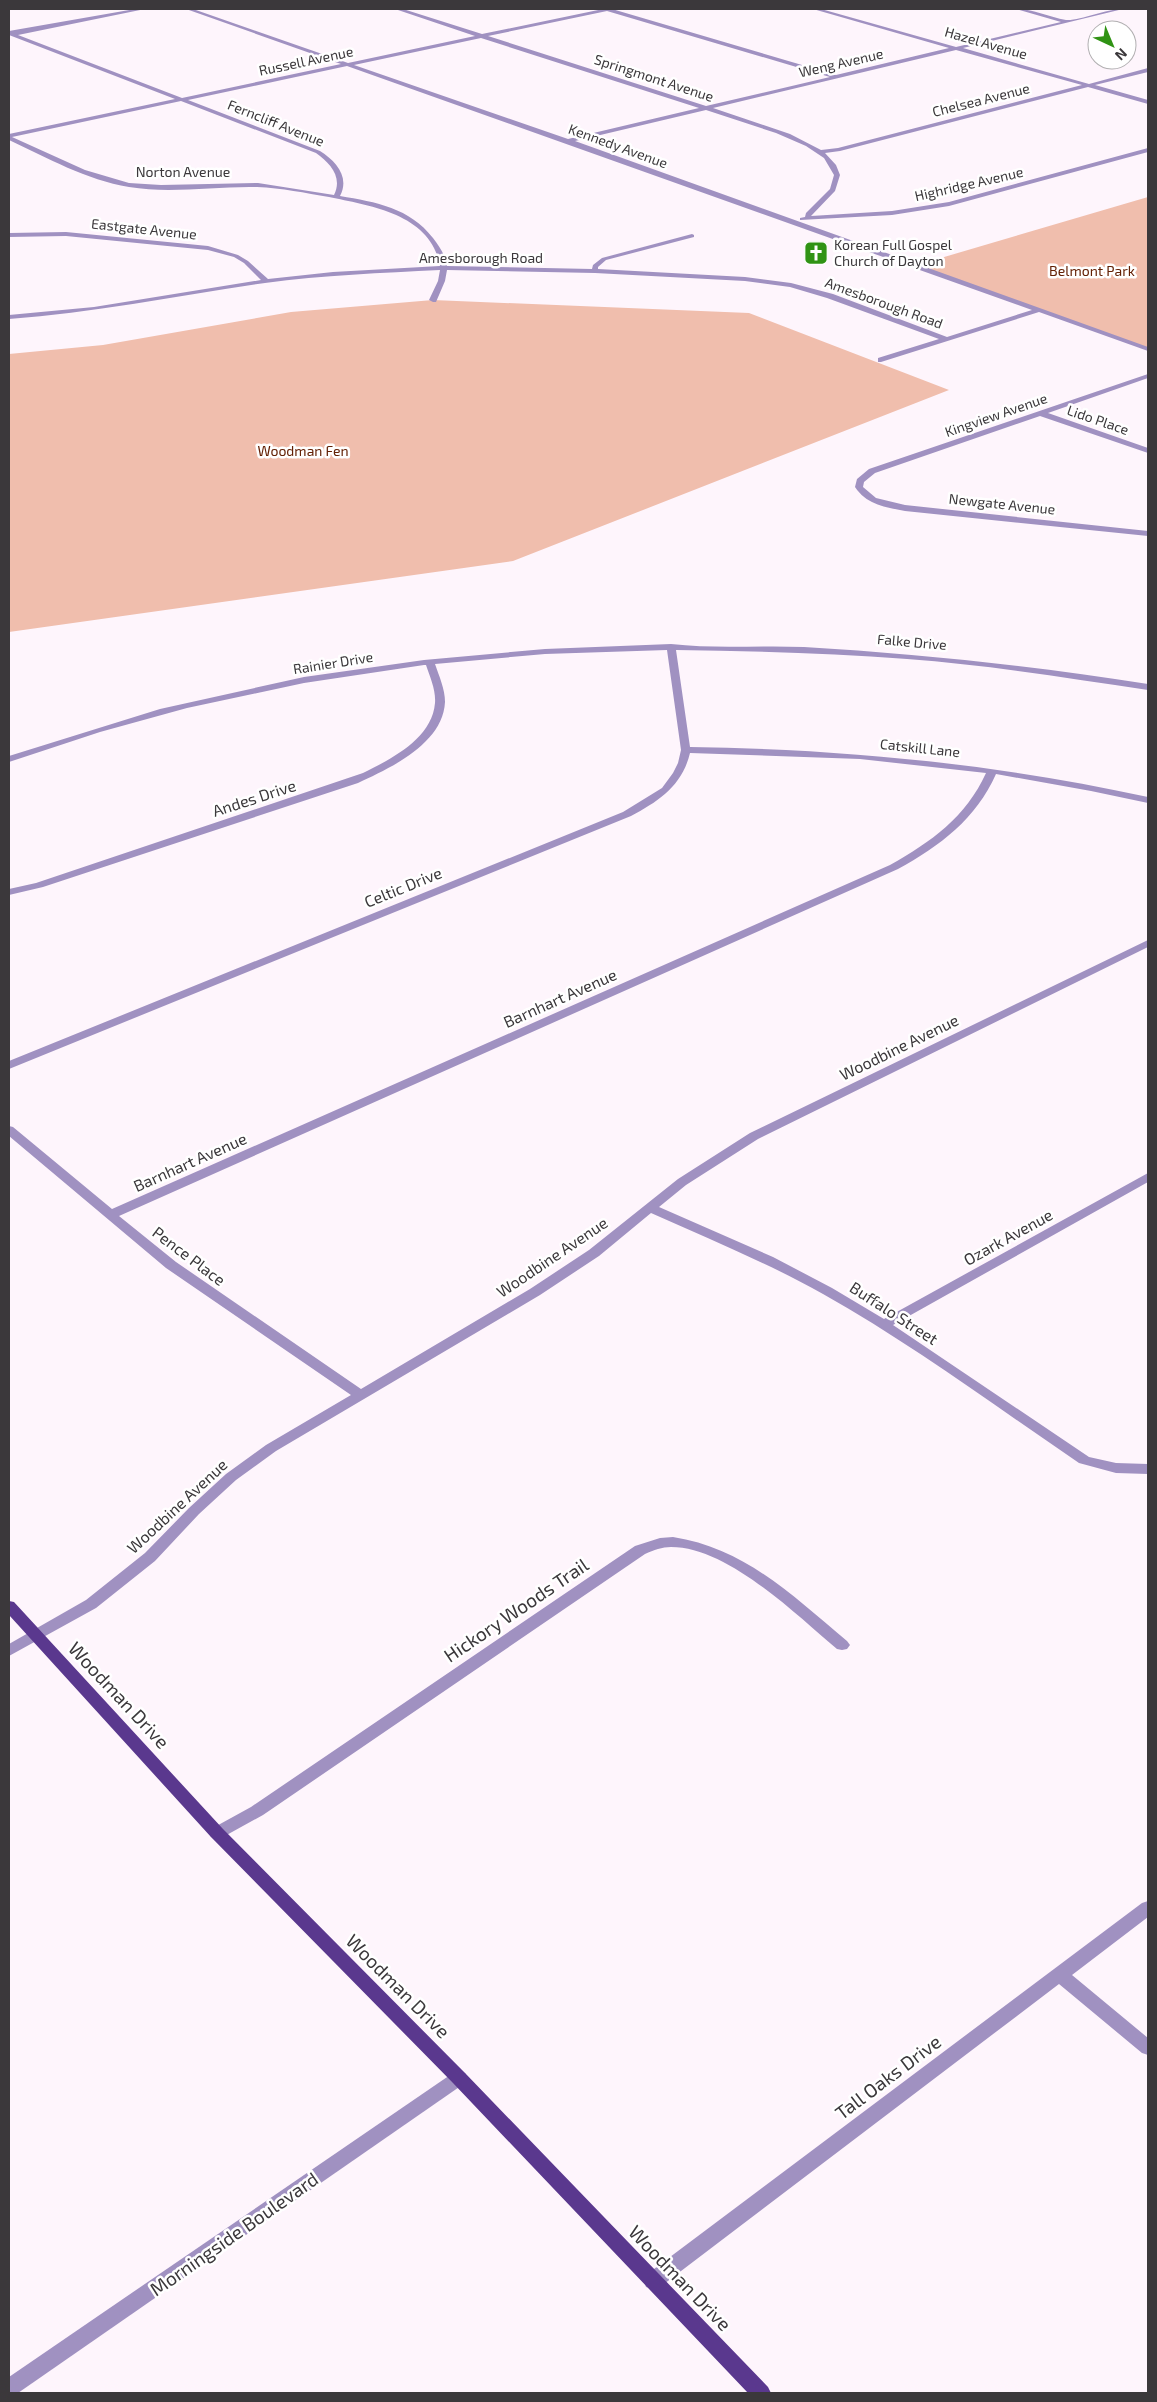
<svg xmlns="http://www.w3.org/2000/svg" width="1157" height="2402" font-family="'Exo 2',sans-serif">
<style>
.green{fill:#f0bead}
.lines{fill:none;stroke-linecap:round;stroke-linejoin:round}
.minor{fill:#a091c1;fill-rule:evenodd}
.major{fill:#5a388e;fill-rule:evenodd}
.labels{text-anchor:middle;stroke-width:5;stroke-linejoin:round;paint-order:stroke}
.far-street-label{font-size:14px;fill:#3b383b;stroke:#fff}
.far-poi-label{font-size:14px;fill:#3b383b;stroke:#fff;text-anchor:start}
.far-park-label{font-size:14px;fill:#632004;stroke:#fff}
.street-label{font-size:16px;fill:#3b383b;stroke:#fff}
.near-street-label{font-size:19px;fill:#3b383b;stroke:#fff}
</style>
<rect width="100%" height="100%" fill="#fef5fc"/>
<g class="green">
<polygon points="1148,197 1148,349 917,265"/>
<polygon points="433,300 749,313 949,390 513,561 9,632 9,354 103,345 291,312"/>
</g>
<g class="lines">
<g class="minor">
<path d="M 135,9 L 145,9 L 18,35 L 182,98 L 341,64 L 186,9 L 193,9 L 348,63 L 475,36 L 395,9 L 403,9 L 482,34 L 603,9 L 612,9 L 836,75 L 949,48 L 813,9 L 821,9 L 956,47 L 1061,22 L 1016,9 C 1034,9 1049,17 1066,20 C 1080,21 1105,9 1123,9 L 963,48 L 1089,84 L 1148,68 L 1148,72 L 1095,85 L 1148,100 L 1148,104 L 1088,87 L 840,151 L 825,153 L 836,165 L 840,175 L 835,191 L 811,216 L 892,211 L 949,202 L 1148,148 L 1148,152 L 949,206 L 892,215 L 800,220 L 800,218 L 805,217 L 806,213 L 830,189 L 834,175 L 824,158 L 806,146 L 776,133 L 706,110 L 575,141 L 1148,347 L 1148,351 L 1039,312 L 881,362 L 878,362 L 878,358 L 939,339 L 827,298 L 790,287 L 745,281 L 595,273 L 447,270 L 445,281 L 436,302 L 433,302 L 429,300 L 438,281 L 440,270 C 382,273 323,275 265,283 C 180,295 95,313 9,319 L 9,315 L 94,307 L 261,280 L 244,263 L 234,257 L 208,250 L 66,236 L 9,237 L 9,233 L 66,232 L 208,246 L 238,255 L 248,261 L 268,279 L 333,272 L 440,266 C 431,214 371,206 329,197 C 305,193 282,188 257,187 C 215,186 171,194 129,187 C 86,180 48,158 9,140 L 9,134 L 175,99 L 9,35 L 9,31 ZM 607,11 L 830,77 L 706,106 L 488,36 ZM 481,38 L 699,108 L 568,139 L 354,65 ZM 956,50 L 1082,85 L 838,148 L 821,150 L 790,134 L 713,108 ZM 347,66 L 1032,310 L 947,337 L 833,294 L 791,283 L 745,277 L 598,269 L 598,267 L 606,260 L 694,237 L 694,235 L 692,234 L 602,258 L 593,265 L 592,269 L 447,266 C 445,255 440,247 433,238 C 410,208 376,202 340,196 C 350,177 336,161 320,151 L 188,100 ZM 181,101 L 316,153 C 330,163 343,177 334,195 L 258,183 L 161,185 L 129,183 L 85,170 L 12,137 Z"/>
<path d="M 1148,374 L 1148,378 L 1048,413 L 1148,448 L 1148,453 L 1040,416 L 875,473 L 864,482 L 863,487 L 876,498 L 905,505 L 1148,531 L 1148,536 L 905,511 C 885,507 867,505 855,487 L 857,479 L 869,469 Z"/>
<path d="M 671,644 C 715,649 760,645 804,647 C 920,654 1034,666 1148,684 L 1148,690 C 1068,678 988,665 907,659 C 830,653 753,651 676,650 L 690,747 C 845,749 997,764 1148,797 L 1148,803 L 1091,791 L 996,774 C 976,819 940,846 898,869 L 119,1216 L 176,1262 L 361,1389 L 530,1289 L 589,1250 L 678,1179 L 750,1133 L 1148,940 L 1148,947 L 758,1139 L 686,1185 L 659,1207 L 773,1257 L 832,1288 L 884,1319 L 1148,1173 L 1148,1182 L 893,1325 L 1089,1457 L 1116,1463 L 1148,1464 L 1148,1474 L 1116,1473 L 1079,1463 C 995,1406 912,1344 823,1294 C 768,1263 709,1239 651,1213 L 599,1256 L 540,1295 L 276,1451 L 236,1480 L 199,1514 L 155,1561 L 96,1608 L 9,1656 L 9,1644 L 86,1600 L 145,1553 L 189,1508 L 226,1474 L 266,1445 L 351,1395 L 166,1268 L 9,1136 L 9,1126 L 13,1127 L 112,1209 L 890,865 C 931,842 966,817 986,773 L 860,759 L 690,753 C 682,786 659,801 631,816 L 9,1069 L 9,1061 L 623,812 L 662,788 L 673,773 L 678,763 L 681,750 L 667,650 L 545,654 L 435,664 C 439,676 445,689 445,702 C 443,744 390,768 358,783 L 43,887 L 9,895 L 9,889 L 36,883 L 363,773 C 391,759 432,739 435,703 C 436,690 430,677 426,665 L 424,665 L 304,683 L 187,708 L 100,732 L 9,762 L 9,756 L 160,709 L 304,677 L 424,660 L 545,649 Z"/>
<path d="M 673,1537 C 745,1548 793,1596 847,1641 L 850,1645 L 847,1649 L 842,1650 L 837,1649 C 795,1614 728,1547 671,1547 C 662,1547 654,1550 645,1554 L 263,1815 L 223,1837 L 217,1839 L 211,1837 L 209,1833 L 211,1829 L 251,1807 L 635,1546 L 660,1538 Z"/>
<polygon points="1148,1901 1148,1917 1072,1975 1148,2038 1148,2055 1142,2053 1059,1984 660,2287 653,2289 646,2287 644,2281 646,2275 1142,1903"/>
<polygon points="459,2071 465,2073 468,2078 465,2083 18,2393 9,2393 9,2377 453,2073"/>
</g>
<polygon class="major" points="9,1601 14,1602 223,1829 465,2073 768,2387 771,2393 748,2393 453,2083 211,1837 9,1615"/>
</g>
<defs>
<g id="church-square" transform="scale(1.25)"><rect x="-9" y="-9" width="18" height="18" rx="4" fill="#309314" stroke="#fff"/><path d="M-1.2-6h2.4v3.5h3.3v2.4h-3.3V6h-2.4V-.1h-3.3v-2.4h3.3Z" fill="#fff"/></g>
</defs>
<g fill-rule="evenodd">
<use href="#church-square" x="816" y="253"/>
</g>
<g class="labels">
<g class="far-street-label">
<text transform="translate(986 43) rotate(16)" y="5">Hazel Avenue</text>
<text transform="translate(306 61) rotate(-12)" y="5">Russell Avenue</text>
<text transform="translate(841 63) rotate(-13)" y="5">Weng Avenue</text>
<text transform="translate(654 78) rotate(18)" y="5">Springmont Avenue</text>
<text transform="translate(981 100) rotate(-14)" y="5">Chelsea Avenue</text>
<text transform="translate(276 123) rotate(22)" y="5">Ferncliff Avenue</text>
<text transform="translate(618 146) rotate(20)" y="5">Kennedy Avenue</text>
<text x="183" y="177">Norton Avenue</text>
<text transform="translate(969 184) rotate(-13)" y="5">Highridge Avenue</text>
<text transform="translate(144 229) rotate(6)" y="5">Eastgate Avenue</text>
<text x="481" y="263">Amesborough Road</text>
<text transform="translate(884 303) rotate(20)" y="5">Amesborough Road</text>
<text transform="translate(996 415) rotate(-19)" y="5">Kingview Avenue</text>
<text transform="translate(1098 420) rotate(19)" y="5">Lido Place</text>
<text transform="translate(1002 504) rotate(6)" y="5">Newgate Avenue</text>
<text transform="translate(912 642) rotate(5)" y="5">Falke Drive</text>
<text transform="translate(333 663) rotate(-9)" y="5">Rainier Drive</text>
<text transform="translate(920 748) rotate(6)" y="5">Catskill Lane</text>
</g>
<g class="far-poi-label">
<text x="834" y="250">Korean Full Gospel<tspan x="834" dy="16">Church of Dayton</tspan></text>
</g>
<g class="far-park-label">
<text x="1092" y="276">Belmont Park</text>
<text x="303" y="456">Woodman Fen</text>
</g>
<g class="street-label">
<text transform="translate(254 798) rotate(-18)" y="6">Andes Drive</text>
<text transform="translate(403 887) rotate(-22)" y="6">Celtic Drive</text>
<text transform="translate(560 998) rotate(-24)" y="6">Barnhart Avenue</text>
<text transform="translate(899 1047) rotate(-26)" y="6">Woodbine Avenue</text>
<text transform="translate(190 1162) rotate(-24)" y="6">Barnhart Avenue</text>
<text transform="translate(1008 1237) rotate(-29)" y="6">Ozark Avenue</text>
<text transform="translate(189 1256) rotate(37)" y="6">Pence Place</text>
<text transform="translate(552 1257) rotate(-34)" y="6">Woodbine Avenue</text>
<text transform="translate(894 1313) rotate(33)" y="6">Buffalo Street</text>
<text transform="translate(177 1506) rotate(-43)" y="6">Woodbine Avenue</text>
</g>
<g class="near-street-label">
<text transform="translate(516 1610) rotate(-34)" y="7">Hickory Woods Trail</text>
<text transform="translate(119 1695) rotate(47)" y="7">Woodman Drive</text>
<text transform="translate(398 1986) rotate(45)" y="7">Woodman Drive</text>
<text transform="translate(888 2077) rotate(-37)" y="7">Tall Oaks Drive</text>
<text transform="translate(234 2234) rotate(-35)" y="7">Morningside Boulevard</text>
<text transform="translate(680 2278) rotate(46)" y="7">Woodman Drive</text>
</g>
</g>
<rect width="1157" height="2402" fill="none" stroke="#3b383b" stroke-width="20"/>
<g transform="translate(1112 45) rotate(136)"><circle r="24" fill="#ffffff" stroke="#b1afb1"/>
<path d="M0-4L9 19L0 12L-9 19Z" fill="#309314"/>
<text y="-8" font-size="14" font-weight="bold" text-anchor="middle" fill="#3b383b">N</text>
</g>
</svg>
